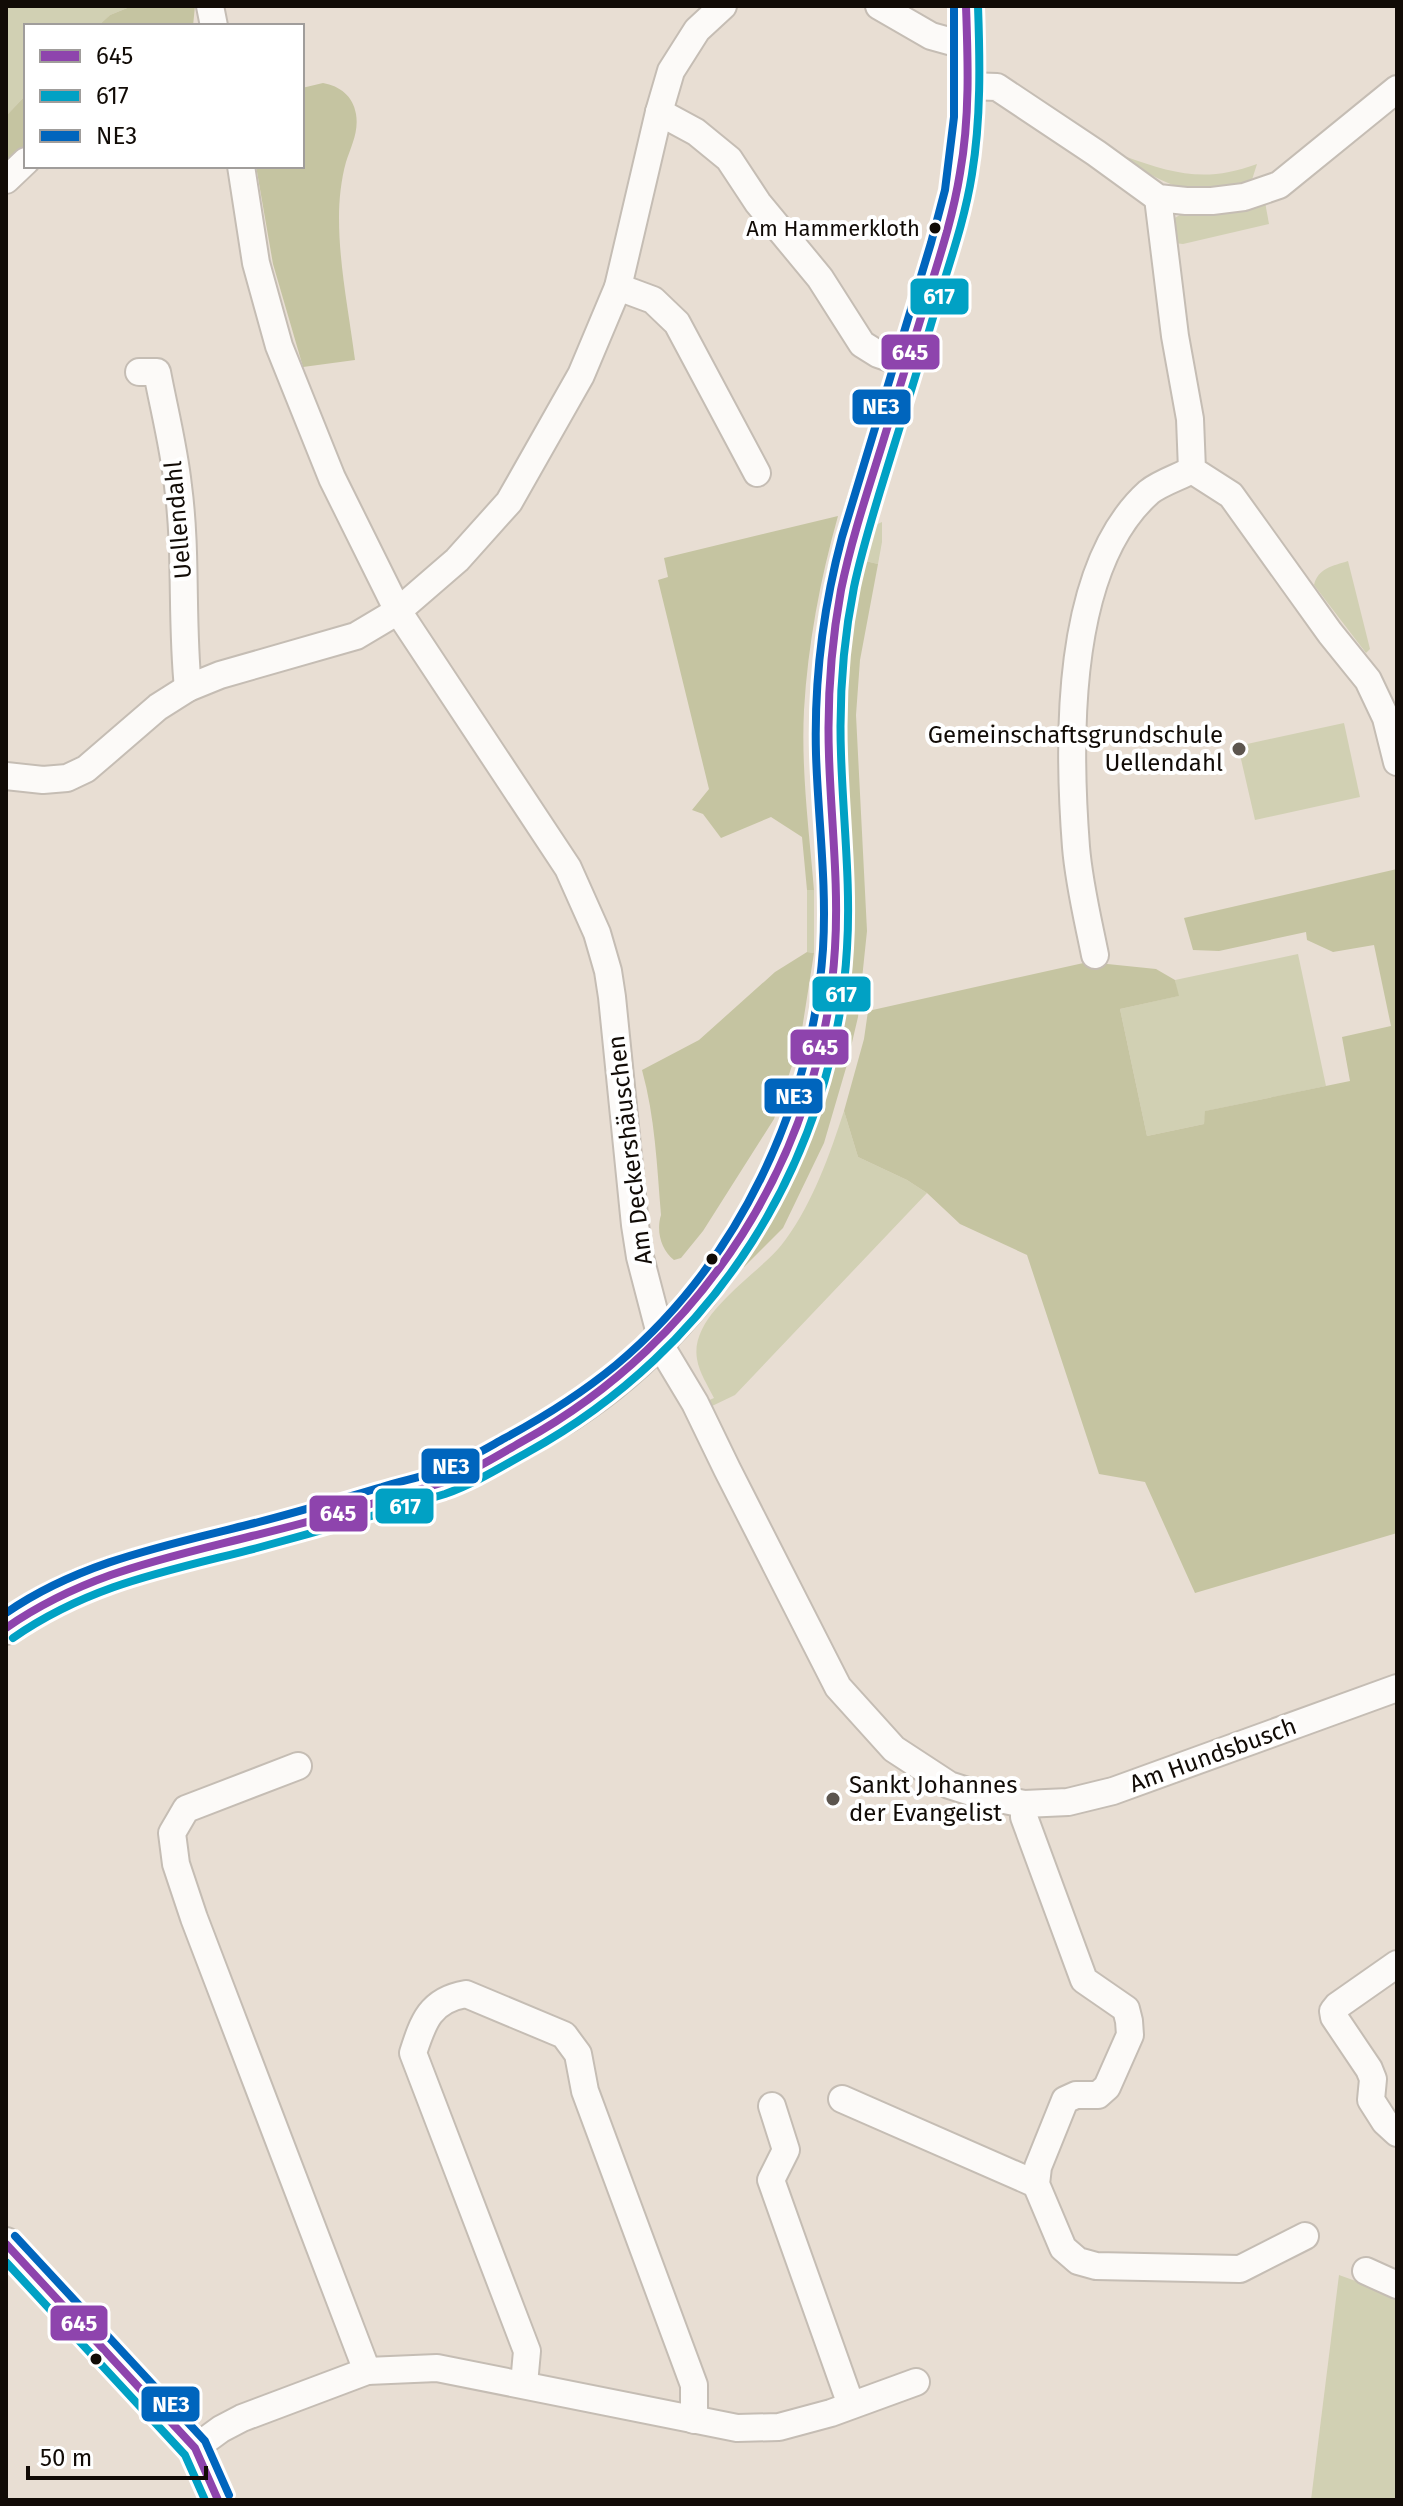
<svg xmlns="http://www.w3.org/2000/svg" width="1403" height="2506" font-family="'Fira Sans',sans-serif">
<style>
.green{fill:#d1d0b3}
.forest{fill:#c5c4a1}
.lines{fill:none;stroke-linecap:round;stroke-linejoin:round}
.minor-casing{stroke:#c5bdb4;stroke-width:30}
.tertiary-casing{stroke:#c5bdb4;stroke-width:36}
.minor{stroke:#fcfaf8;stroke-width:26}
.tertiary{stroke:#fcfaf8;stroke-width:32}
.bus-1-casing{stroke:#fff;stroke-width:14}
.bus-2-casing{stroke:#fff;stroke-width:14}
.bus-3-casing{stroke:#fff;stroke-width:14}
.bus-1{stroke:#8e44ad;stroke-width:8}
.bus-2{stroke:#01a1c4;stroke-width:8}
.bus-3{stroke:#0065bd;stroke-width:8}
.bus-dot{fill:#110b06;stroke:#fff;stroke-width:3}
.poi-dot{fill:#5c554e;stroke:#fff;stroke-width:3}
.labels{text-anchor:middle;stroke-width:8;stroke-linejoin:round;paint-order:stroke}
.bus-label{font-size:22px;fill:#110b06;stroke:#fff;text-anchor:end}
.street-label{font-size:24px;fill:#110b06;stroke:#fff}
.poi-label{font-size:24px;fill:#110b06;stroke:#fff;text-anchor:end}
.line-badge{stroke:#fff;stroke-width:3}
.badge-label{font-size:22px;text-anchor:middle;font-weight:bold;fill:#fff}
</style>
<rect width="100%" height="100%" fill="#e8ded3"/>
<g class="green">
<polygon points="6,6 132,6 110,15 98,26 26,26 26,95 6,116"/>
<path d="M 1124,156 C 1174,174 1206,183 1257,164 L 1250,186 C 1236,188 1220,192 1205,191 C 1174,191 1147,173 1122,157 Z"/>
<polygon points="1265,202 1269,224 1183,244 1174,243 1173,219 1185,212"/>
<polygon points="882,522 882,542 878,564 861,560 871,527"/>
<path d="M 1348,561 L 1370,649 L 1366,653 L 1314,585 C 1318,568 1333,566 1348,561 Z"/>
<polygon points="1344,723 1360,797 1255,820 1238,746"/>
<polygon points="807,890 814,890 814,953 807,952"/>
<polygon points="1298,954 1326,1086 1206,1111 1204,1124 1147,1136 1120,1009 1178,996 1175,980"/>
<path d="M 844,1111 L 858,1157 L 907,1180 L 927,1193 L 735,1395 L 710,1407 L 707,1401 L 714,1398 C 708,1386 699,1372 697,1359 C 689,1312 763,1273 786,1239 C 813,1202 830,1154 844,1111 Z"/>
<polygon points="1339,2275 1397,2296 1397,2500 1311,2500"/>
</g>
<g class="forest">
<polygon points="132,6 195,6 193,26 98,26 110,15"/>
<path d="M 323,83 C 340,86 353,96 356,114 C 359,132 351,146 346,162 C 341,180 339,200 339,218 C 339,265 349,313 355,360 L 303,367 L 273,264 L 256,166 L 302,166 L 302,88 Z"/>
<polygon points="26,95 26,146 6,164 6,116"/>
<path d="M 838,516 C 820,580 808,644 804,710 C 801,770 809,830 814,890 L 807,890 L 802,837 L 771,817 L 721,838 L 703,814 L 692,810 L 709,789 L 658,580 L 668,577 L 664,558 Z"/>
<polygon points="861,560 878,564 860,660 856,715 867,931 858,1017 846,1068 824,1143 783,1228 744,1267 740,1265 807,1139 840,704"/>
<polygon points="1397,869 1397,1533 1195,1593 1145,1482 1099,1474 1027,1255 960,1224 927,1193 907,1180 858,1157 844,1111 864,1039 868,1011 1088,962 1156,969 1175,980 1179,996 1120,1009 1147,1136 1204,1124 1205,1111 1350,1081 1342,1037 1391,1026 1374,945 1333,952 1307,940 1306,932 1219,951 1193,950 1184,918"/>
<path d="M 807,952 L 814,953 L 800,1042 L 774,1119 L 703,1231 L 681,1258 L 674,1260 C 661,1250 656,1231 661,1215 C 657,1166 655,1117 642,1070 L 699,1040 L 775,972 Z"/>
</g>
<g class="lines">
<g class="minor-casing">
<g id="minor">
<polyline points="210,6 214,26"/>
<polyline points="879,6 931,36 967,46"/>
<polyline points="967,86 997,87 1096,153 1158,198 1186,201 1212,201 1244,197 1279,185 1397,89"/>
<polyline points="659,112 696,132 729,159 758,203 820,278 862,344 878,354 907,364"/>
<polyline points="241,166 256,263 279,346 332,478 398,611 568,868 597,933 608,971 612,997 635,1225 640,1257 665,1353 695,1403 727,1469 838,1687 894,1749 949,1785 980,1795 1024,1804 1068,1802 1113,1791 1397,1688"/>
<polyline points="6,180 26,161"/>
<polyline points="1158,198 1175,336 1190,419 1192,470 1231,495 1330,633 1368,680 1386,718 1397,762"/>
<polyline points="618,287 653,300 677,323 757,473"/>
<path d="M 139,372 L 157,372 C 164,409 174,448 178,486 C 187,553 181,621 188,688"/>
<polyline points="6,776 43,780 67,778 86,769 158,707 188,688 220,675 356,636 398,611 457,560 509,502 581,375 618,287 659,112 671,71 697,30 723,6"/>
<path d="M 1095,955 C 1088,920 1079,884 1076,847 C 1068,743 1064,568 1149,492 C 1160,483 1179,477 1192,470"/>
<polyline points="298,1766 186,1809 172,1833 176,1864 194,1918 367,2371"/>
<polyline points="1024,1804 1024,1817 1084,1980 1126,2009 1129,2021 1130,2035 1107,2087 1098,2095 1076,2095 1065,2100 1038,2167 1036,2184 1063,2248 1078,2261 1096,2266 1240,2269 1305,2236"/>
<polyline points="1397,1964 1337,2006 1333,2011 1334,2017 1369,2069 1373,2079 1371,2100 1385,2122 1397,2133"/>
<polyline points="842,2099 1036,2184"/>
<polyline points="772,2106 786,2150 771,2180 851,2405"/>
<polyline points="1366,2271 1397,2285"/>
<path d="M 524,2384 L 527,2351 L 413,2053 C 423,2022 430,2000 466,1994 L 564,2035 L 578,2054 L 585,2091 L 694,2385 L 694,2420"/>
<polyline points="195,2448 221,2429 242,2418 367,2371 437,2368 737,2428 779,2427 831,2413 916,2382"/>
</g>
</g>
<g class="tertiary-casing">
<g id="tertiary">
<path d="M 6,1628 C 76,1573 169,1557 254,1536 C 298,1524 343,1511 387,1498 C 408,1492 429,1487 449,1480 C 462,1475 474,1468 487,1461 C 515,1446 543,1431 570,1414 C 720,1317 829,1127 835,948 C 838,873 828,799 828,724 C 828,678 833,632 842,587 C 850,545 864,504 876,463 C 893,409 910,354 926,300 C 941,252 957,205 963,155 C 969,106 968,56 966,6"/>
<polyline points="6,2244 195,2448 218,2500"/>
</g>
</g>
<use href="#minor" class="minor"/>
<use href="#tertiary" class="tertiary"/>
<g class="bus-1-casing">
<g id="bus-1">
<path d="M 6,1628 C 84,1574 162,1559 252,1536 C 315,1521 379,1502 441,1483 C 470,1473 497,1456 523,1441 C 704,1341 823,1154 835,948 C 839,884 831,820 829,756 C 827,700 831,645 841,590 C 851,541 867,493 882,445 C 897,397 911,349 926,301 C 939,259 953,217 960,173 C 970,118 968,61 966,6"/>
<polyline points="6,2244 195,2448 218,2500"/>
</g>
</g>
<g class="bus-2-casing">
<g id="bus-2">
<path d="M 13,1638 C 91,1584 168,1571 257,1548 C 320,1531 383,1513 445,1494 C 474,1484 501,1467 528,1452 C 713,1350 835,1160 847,948 C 851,884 843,819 841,754 C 839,698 843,642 854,587 C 864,540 879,495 893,449 C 908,401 923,352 937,304 C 950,261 965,219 972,174 C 981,119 980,62 978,6"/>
<polyline points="6,2262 185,2455 205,2500"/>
</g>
</g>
<g class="bus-3-casing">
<g id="bus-3">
<path d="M 6,1613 C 78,1563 163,1546 247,1525 C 292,1514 337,1500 382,1487 C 404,1480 428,1476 449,1467 C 469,1459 487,1448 505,1438 C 544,1417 582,1393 616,1365 C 738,1263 812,1106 823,949 C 827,884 818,818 816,754 C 814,680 823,608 842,537 L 931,243 L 945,190 L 954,117 L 954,6"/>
<polyline points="15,2236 205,2441 229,2495"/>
</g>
</g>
<use href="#bus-1" class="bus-1"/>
<use href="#bus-2" class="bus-2"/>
<use href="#bus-3" class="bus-3"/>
</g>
<g class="bus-dot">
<circle cx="935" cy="228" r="7"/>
<circle cx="712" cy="1259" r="7"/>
<circle cx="96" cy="2359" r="7"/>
</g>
<g class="poi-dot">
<circle cx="1239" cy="749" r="8"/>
<circle cx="833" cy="1799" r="8"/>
</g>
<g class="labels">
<g class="bus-label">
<text x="920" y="236">Am Hammerkloth</text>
</g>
<g class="street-label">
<text transform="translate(178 520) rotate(-95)" y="8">Uellendahl</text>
<text transform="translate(630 1150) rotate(-97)" y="8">Am Deckershäuschen</text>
<text transform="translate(1213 1755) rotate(-20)" y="8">Am Hundsbusch</text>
</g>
<g class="poi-label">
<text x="1223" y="743">Gemeinschaftsgrundschule<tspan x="1223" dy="28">Uellendahl</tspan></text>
<text x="849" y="1793" text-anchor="start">Sankt Johannes<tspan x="849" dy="28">der Evangelist</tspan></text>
</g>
</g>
<g class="line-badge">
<rect x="909" y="277" width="61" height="39" rx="8" fill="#01a1c4"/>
<rect x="880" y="333" width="61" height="38" rx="8" fill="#8e44ad"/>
<rect x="851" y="388" width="61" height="38" rx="8" fill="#0065bd"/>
<rect x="811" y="975" width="61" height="38" rx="8" fill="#01a1c4"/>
<rect x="789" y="1028" width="61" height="38" rx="8" fill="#8e44ad"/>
<rect x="763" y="1077" width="61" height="38" rx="8" fill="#0065bd"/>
<rect x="420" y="1447" width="61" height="38" rx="8" fill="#0065bd"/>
<rect x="374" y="1487" width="61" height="38" rx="8" fill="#01a1c4"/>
<rect x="308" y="1494" width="61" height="39" rx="8" fill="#8e44ad"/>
<rect x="49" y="2304" width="60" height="38" rx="8" fill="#8e44ad"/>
<rect x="140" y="2385" width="61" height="38" rx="8" fill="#0065bd"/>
</g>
<g class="badge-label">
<text x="939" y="304">617</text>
<text x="910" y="360">645</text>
<text x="881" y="414">NE3</text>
<text x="841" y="1002">617</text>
<text x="820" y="1055">645</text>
<text x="794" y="1104">NE3</text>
<text x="451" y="1474">NE3</text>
<text x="405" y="1514">617</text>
<text x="338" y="1521">645</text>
<text x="79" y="2331">645</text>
<text x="171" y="2412">NE3</text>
</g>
<rect width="1403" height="2506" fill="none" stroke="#110b06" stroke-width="16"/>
<rect x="24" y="24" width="280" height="144" fill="#ffffff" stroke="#a09d9b" stroke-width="2"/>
<rect x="40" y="50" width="40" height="12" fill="#8e44ad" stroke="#a09d9b" stroke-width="2"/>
<text x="96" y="64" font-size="24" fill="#110b06">645</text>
<rect x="40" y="90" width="40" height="12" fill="#01a1c4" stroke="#a09d9b" stroke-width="2"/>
<text x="96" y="104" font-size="24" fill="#110b06">617</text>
<rect x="40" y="130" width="40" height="12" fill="#0065bd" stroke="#a09d9b" stroke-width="2"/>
<text x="96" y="144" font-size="24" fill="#110b06">NE3</text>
<path d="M28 2466v12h178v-12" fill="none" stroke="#110b06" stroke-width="4"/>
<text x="40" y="2466" font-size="24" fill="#110b06" stroke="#ffffff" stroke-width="6" paint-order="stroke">50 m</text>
</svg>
